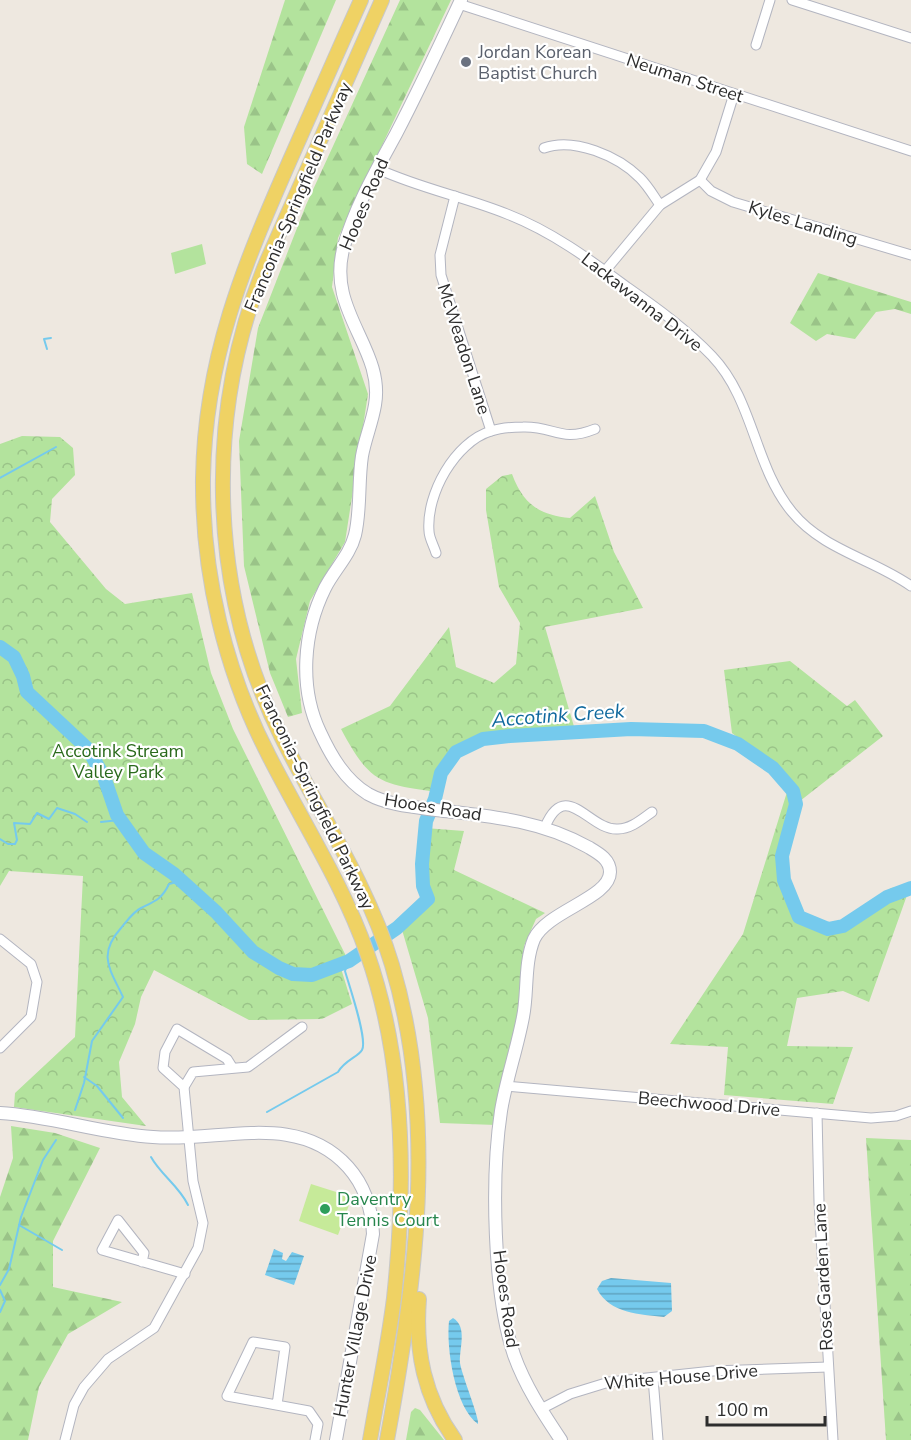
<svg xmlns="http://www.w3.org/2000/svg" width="911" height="1440" font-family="'Nunito Sans',sans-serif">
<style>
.grass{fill:#b3e39d}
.forest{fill:url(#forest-firs)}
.park{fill:url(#park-crowns)}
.pitch{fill:#c6ea99}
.water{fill:url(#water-rules)}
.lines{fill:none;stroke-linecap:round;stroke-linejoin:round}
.stream{stroke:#75caed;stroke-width:2}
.river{stroke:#75caed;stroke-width:14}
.street-casing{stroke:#b3b5c0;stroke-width:11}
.secondary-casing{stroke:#b3b5c0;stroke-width:14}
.primary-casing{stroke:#c8c8c8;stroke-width:16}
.street{stroke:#fff;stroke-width:9}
.secondary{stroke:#fff;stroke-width:12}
.primary{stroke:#efd264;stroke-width:14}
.worship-dot{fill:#6b7280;stroke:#fff;stroke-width:2}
.leisure-dot{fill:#2e9e5b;stroke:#fff;stroke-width:2}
.labels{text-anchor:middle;stroke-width:4.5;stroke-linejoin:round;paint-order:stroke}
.worship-label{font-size:18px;fill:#5b616d;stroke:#fff;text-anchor:start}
.street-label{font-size:18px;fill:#2d2d2d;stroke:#fff}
.park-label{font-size:18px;fill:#2a6a1c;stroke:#fff}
.leisure-label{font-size:18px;fill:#27864d;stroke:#fff;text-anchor:start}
.water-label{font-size:20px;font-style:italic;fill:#10699e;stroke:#fff}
</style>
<defs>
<pattern id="forest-firs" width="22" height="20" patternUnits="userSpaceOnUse" patternTransform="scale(1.5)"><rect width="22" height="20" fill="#b3e39d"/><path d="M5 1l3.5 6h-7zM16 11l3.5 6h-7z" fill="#9ac388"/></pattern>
<pattern id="park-crowns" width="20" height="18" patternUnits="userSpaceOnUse" patternTransform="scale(1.5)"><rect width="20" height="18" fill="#b3e39d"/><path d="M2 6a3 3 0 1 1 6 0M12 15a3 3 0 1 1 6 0" fill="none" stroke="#9ac388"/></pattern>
<pattern id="water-rules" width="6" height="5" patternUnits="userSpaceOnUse" patternTransform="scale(1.5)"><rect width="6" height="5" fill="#75caed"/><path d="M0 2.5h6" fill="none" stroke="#60a4c0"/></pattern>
</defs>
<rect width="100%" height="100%" fill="#eee8e0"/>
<polygon class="grass" points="202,244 206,264 175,274 171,253"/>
<g class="forest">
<polygon points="285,0 336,0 262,174 247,164 244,127"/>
<polygon points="400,0 451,0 338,238 332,287 368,394 345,542 310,601 296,659 302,713 288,717 270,673 244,566 239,441 258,328 306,205"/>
<polygon points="818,273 911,302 911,314 895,309 876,312 855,339 827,334 816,341 790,323"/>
<polygon points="11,1126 55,1133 100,1148 53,1241 53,1287 122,1302 68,1334 39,1387 28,1440 0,1440 0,1197 13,1158"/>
<polygon points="866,1138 911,1140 911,1440 886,1440"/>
<polygon points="415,1408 420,1410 444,1440 406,1440 411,1412"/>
</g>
<g class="park">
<polygon points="22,436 60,437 73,448 75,475 52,499 50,522 106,589 125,604 192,593 211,673 233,729 347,958 339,962 352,1004 322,1019 249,1020 154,970 141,997 135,1024 119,1062 122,1097 146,1126 14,1107 15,1093 75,1037 83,876 9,871 0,886 0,444"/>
<path d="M 512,474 C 523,504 539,515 570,518 L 595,496 L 614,552 L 643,608 L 545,627 L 575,730 C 530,731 494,728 453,749 L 438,792 C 379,784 370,783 341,729 L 390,706 L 449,627 L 456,667 L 494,683 L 516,664 L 520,623 L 499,587 L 486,510 L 486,489 L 502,476 Z"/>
<polygon points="790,661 847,706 855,700 883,736 800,801 782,867 805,919 834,927 891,888 911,884 869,1002 843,991 797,998 787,1046 853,1047 833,1104 724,1095 728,1047 670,1044 743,934 791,779 732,733 724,670"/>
<path d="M 425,828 L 464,831 L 454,870 L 545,913 L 536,919 L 524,946 L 520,1018 L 496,1125 L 440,1123 L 428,1018 L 400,923 L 424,911 C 416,877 414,861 425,828 Z"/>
</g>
<polygon class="pitch" points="311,1184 352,1197 338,1235 299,1221"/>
<g class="water">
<polygon points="274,1249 283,1253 282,1259 286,1261 292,1252 304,1256 294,1285 265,1275"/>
<path d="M 611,1278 L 671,1283 L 672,1311 L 664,1317 C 640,1314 610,1314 597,1289 L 602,1281 Z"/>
<path d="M 453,1318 C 468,1327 459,1349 460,1363 C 462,1376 480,1419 478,1424 C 455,1408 446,1348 449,1321 Z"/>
</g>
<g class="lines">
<g class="stream">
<polyline points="47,349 44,339 51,338"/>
<polyline points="0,478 56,447"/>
<polyline points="101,822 119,820"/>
<polyline points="0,839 8,844 15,844 17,840 14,823 30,824 37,813 49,819 57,808 75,814 87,822"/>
<polyline points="84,1077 97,1086 123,1118"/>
<path d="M 75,1110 L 84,1083 L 92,1041 L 123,997 C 110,969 97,955 121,928 C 127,921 133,912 141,908 C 155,901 162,899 169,884 L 181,881"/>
<path d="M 267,1112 L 338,1072 C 345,1060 358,1057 362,1050 C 368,1040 349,985 345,971 L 349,961"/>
<path d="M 151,1157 C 161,1175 179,1186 188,1205"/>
<polyline points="19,1225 62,1250"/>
<polyline points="0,1285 9,1269 21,1217 43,1160 56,1140"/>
<polyline points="0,1290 5,1301 0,1312"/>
</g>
<polyline class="river" points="0,647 14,657 23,676 27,692 88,749 104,777 117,815 144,853 174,874 216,912 253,952 279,968 293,974 312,975 349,961 397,928 428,899 423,886 422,864 426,821 435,799 441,773 456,752 483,739 510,736 631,729 704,731 738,744 773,768 793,791 796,804 782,856 784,880 799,917 828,929 843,926 887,897 911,888"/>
<g class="street-casing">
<g id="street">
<polyline points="792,0 911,38"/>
<polyline points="459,4 911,151"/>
<polyline points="756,45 770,0"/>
<path d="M 544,148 C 574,137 618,156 640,178 C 648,186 653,195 660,205"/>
<path d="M 378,169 C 419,188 465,197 507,214 C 551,231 589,259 627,287 C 657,308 686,329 712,356 C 754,400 754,466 792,512 C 823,550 873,559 911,586"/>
<polyline points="700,180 711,191 733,202 911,255"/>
<polyline points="455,196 440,255 441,275 491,431"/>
<polyline points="605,271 660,205 700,180 716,152 734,94"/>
<path d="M 436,553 C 434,546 429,538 429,531 C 426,494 455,442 491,431 C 500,428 514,427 523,427 C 555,426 560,443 595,429"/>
<path d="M 545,827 C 566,777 589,831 618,829 C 631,829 642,819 652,812"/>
<polyline points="0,939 31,964 37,982 31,1017 0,1048"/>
<polyline points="506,1086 871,1118 896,1116 911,1111"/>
<polyline points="184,1087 193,1072 248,1067 302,1027"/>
<polyline points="817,1113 819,1202 833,1440"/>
<polyline points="142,1262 144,1253 118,1220 102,1250 185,1274"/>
<polyline points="653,1378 658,1440"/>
<polyline points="277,1405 285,1347 253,1342 227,1396 309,1411 318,1424 315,1440"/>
<polyline points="541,1409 570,1394 609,1382 713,1371 828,1367"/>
<polyline points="65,1440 74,1405 84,1387 108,1359 154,1328 198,1248 203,1223 193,1181 184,1087 163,1068 165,1052 177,1029 227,1059 232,1067"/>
</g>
</g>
<g class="secondary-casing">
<g id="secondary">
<path d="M 461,0 C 440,45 419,90 396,134 C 377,169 355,207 344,246 C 325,311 385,348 375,405 C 372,423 365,439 362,456 C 358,482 361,510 355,535 C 350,555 334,570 325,588 C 303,632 299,688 320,732 C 331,756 345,780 368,794 C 388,805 413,807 436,810 C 489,816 540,820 588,847 C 598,853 610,859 610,872 C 610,898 547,911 534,939 C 524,963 528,993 523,1017 C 517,1049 506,1080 501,1111 C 491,1177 493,1293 514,1355 C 525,1386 543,1413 561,1440"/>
<path d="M 0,1113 C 52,1116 102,1134 153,1137 C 219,1143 297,1110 348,1167 C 365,1186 372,1209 373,1234 L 336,1440"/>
</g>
</g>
<g class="primary-casing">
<g id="primary">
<path d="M 361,0 C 337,53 314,106 290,160 C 243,267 205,358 203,478 C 202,574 225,671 269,756 C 302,821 343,884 367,953 C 405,1060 406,1186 394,1298 C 388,1346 378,1393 370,1440"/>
<path d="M 382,0 L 267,261 C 204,413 208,590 282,738 C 319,812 368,885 392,965 C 438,1119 416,1284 387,1440"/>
<path d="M 419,1299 C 415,1351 424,1397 455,1440"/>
</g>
</g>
<use href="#street" class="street"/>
<use href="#secondary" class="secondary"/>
<use href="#primary" class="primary"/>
</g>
<circle class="worship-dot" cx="466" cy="62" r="6"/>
<circle class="leisure-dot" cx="325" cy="1209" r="6"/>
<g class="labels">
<g class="worship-label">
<text x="478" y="58">Jordan Korean<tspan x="478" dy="21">Baptist Church</tspan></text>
</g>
<g class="street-label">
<text transform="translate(685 78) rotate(18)" y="6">Neuman Street</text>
<text transform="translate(298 197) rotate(-67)" y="6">Franconia-Springfield Parkway</text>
<text transform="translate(364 204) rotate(-67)" y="6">Hooes Road</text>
<text transform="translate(803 223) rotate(17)" y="6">Kyles Landing</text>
<text transform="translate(642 302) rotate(38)" y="6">Lackawanna Drive</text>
<text transform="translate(464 349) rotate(72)" y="6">McWeadon Lane</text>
<text transform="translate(315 797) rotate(64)" y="6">Franconia-Springfield Parkway</text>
<text transform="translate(433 807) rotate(9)" y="6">Hooes Road</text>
<text transform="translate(709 1104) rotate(5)" y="6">Beechwood Drive</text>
<text transform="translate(823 1277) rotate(-93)" y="6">Rose Garden Lane</text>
<text transform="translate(506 1299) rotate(82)" y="6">Hooes Road</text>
<text transform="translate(355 1336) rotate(-79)" y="6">Hunter Village Drive</text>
<text transform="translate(681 1377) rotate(-5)" y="6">White House Drive</text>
</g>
<g class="park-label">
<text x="118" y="757">Accotink Stream<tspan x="118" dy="21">Valley Park</tspan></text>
</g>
<g class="leisure-label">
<text x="337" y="1205">Daventry<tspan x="337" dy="21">Tennis Court</tspan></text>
</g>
<g class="water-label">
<text transform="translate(558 715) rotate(-4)" y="7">Accotink Creek</text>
</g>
</g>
<path d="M707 1416v9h118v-9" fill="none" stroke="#2d2d2d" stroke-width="3"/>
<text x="716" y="1416" font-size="18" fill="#2d2d2d" stroke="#ffffff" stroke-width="4.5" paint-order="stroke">100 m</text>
</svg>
